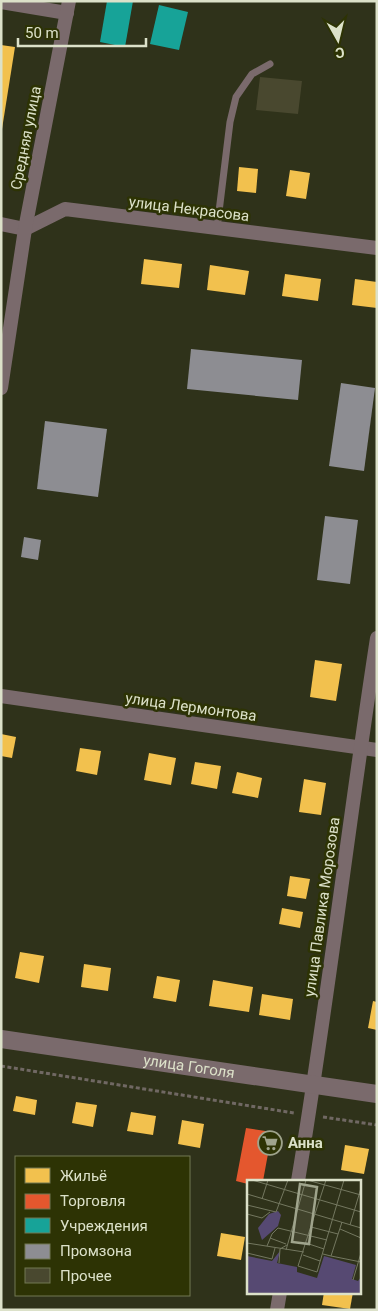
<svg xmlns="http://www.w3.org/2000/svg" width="378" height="1311" font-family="Roboto,sans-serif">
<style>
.homes{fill:#f2c14e}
.shops{fill:#e4572e}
.public{fill:#17a398}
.industry{fill:#8d8d92}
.building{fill:#49482f}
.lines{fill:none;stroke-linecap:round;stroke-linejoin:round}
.path{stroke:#706863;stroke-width:3;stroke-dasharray:4 2.5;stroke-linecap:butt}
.service{stroke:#7a6a6c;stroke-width:7}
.minor{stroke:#7a6a6c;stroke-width:14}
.tertiary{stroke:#7a6a6c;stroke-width:18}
.labels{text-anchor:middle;stroke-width:5;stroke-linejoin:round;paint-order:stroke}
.street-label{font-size:15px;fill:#dce1c9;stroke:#2d3304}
.poi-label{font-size:15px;font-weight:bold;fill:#dce1c9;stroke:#2d3304;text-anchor:start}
.inset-road{fill:none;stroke:#747860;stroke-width:1}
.view{fill:#9fa48c;fill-opacity:0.15;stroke:#9fa48c;stroke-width:2.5}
.inset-edge{fill:none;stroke:#dce1c9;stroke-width:2.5}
</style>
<rect width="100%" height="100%" fill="#2f321a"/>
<g class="homes">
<polygon points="1,45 15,47 2,129 1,129"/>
<polygon points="239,167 258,169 256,193 237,191"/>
<polygon points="290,170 310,173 306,199 286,196"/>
<polygon points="144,259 182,264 179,288 141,284"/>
<polygon points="210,265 249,271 245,295 207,290"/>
<polygon points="285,274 321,279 318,301 282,296"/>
<polygon points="355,279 377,282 377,308 352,305"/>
<polygon points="315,660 342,664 336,701 310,697"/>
<polygon points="1,734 16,737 12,758 1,756"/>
<polygon points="80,748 101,751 97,775 76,771"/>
<polygon points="149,753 176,758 171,785 144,780"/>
<polygon points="195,762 221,766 217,789 191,784"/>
<polygon points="237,772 262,778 258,798 232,793"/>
<polygon points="304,779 326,783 321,815 299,812"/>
<polygon points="290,876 310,879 306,899 287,896"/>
<polygon points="282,908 303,912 300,928 279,924"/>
<polygon points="20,952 44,956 39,983 15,978"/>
<polygon points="84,964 111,968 108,991 81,987"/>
<polygon points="157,976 180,980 176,1002 153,998"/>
<polygon points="213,980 253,987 249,1012 209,1006"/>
<polygon points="262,994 293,999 290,1020 259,1015"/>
<polygon points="373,1001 377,1002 377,1030 368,1028"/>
<polygon points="16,1096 37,1100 35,1115 13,1111"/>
<polygon points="76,1102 97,1105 93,1127 72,1123"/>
<polygon points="131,1112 156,1116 153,1135 127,1131"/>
<polygon points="182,1120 204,1124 200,1148 178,1144"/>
<polygon points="345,1145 369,1149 364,1174 341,1170"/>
<polygon points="221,1233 245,1237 241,1260 217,1256"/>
<polygon points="324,1292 353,1292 350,1309 322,1305"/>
</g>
<polygon class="shops" points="246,1128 272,1132 263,1181 248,1181 248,1184 236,1181"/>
<g class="public">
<polygon points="107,1 133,1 125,47 100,42"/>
<polygon points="159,5 188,12 179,50 150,44"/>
</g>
<g class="industry">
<polygon points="191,349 302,360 298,400 187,389"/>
<polygon points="341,383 375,388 364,471 329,466"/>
<polygon points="45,421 107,429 98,497 37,489"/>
<polygon points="325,516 358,520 350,584 317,580"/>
<polygon points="24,537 41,540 38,560 21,557"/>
</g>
<polygon class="building" points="260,77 302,81 298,114 256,110"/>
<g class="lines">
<g class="path">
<polyline points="1,1066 294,1113"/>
<polyline points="323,1117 377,1125"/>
</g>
<polyline class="service" points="217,228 230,122 236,97 252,74 270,64"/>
<g class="minor">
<polyline points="1,2 67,13"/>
<polyline points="1,224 25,229 65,209 377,248"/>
<polyline points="1,388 25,229 69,1"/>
<polyline points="1,696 377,750"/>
<path d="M 298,1181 C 328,1001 349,819 377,638"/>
<polyline points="277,1310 280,1292"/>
</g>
<path class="tertiary" id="s1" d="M 1,1039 L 377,1094"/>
</g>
<defs>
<g id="supermarket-ring" transform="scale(1.25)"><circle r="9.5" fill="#2d3304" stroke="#9fa48c" stroke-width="1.5"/><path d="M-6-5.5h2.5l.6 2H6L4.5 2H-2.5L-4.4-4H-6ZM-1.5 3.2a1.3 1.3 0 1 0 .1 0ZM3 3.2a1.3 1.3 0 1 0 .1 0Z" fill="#9fa48c"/></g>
</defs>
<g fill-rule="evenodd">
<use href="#supermarket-ring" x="270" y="1143"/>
</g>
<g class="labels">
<g class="street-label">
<text transform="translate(26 138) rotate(-79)" y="5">Средняя улица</text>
<text transform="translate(189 209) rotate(7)" y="5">улица Некрасова</text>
<text transform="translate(191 707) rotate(8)" y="5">улица Лермонтова</text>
<text transform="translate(322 907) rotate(-82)" y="5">улица Павлика Морозова</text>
<text dy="5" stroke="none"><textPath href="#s1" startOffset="190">улица Гоголя</textPath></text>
</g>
<g class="poi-label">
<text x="288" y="1148">Анна</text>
</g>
</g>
<g transform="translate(247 1180)">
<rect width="114" height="114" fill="#2f321a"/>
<path d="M 31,31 L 34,35 L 31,46 L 15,60 L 11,48 L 22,34 ZM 33,71 L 30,83 L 50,87 L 50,92 L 70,98 L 77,76 L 109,85 L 105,99 L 111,101 L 114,97 L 114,114 L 0,114 L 0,76 L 25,81 Z" fill="#564972"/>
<path class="inset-road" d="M 5,0 L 114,32M 60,0 L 114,15M 79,0 L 51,86 L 70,92 L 97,0M 0,14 L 114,48M 15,19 L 21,0M 0,25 L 29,32 L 41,0M 0,34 L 15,38 L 23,32M 103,45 L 114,8M 64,47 L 91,54M 93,49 L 114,58M 23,58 L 39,64M 0,63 L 57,72M 59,63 L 77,69M 20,66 L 25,54 L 31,48 L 80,60M 39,70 L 59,0M 0,73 L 25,79 L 28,68M 76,74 L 84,76 L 95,42M 56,75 L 73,81M 84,76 L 114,82M 32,83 L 33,69 L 40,65M 106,100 L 114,73"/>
<path class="view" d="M 53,4 L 70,7 L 62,64 L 45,62 Z"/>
<rect width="114" height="114" class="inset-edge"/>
</g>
<rect width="378" height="1311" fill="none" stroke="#dce1c9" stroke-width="5"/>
<rect x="15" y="1156" width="175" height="140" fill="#2d3304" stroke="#737953"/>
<rect x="25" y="1168" width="25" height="15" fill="#f2c14e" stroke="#737953"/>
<text x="60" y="1181" font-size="15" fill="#dce1c9">Жильё</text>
<rect x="25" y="1194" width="25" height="15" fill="#e4572e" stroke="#737953"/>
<text x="60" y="1206" font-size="15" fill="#dce1c9">Торговля</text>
<rect x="25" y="1218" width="25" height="15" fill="#17a398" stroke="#737953"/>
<text x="60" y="1231" font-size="15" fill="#dce1c9">Учреждения</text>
<rect x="25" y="1244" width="25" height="15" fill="#8d8d92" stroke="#737953"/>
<text x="60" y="1256" font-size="15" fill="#dce1c9">Промзона</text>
<rect x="25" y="1268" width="25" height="15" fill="#49482f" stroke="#737953"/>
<text x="60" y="1281" font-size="15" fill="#dce1c9">Прочее</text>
<g transform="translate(338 40) rotate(172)" stroke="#2d3304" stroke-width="4" paint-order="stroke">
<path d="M0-4L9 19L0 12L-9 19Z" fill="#dce1c9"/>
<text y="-8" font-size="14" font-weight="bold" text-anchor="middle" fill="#dce1c9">С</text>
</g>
<path d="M18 38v8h128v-8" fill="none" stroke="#dce1c9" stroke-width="2.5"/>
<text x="25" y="38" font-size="15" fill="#dce1c9" stroke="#2d3304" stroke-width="4" paint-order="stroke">50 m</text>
</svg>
